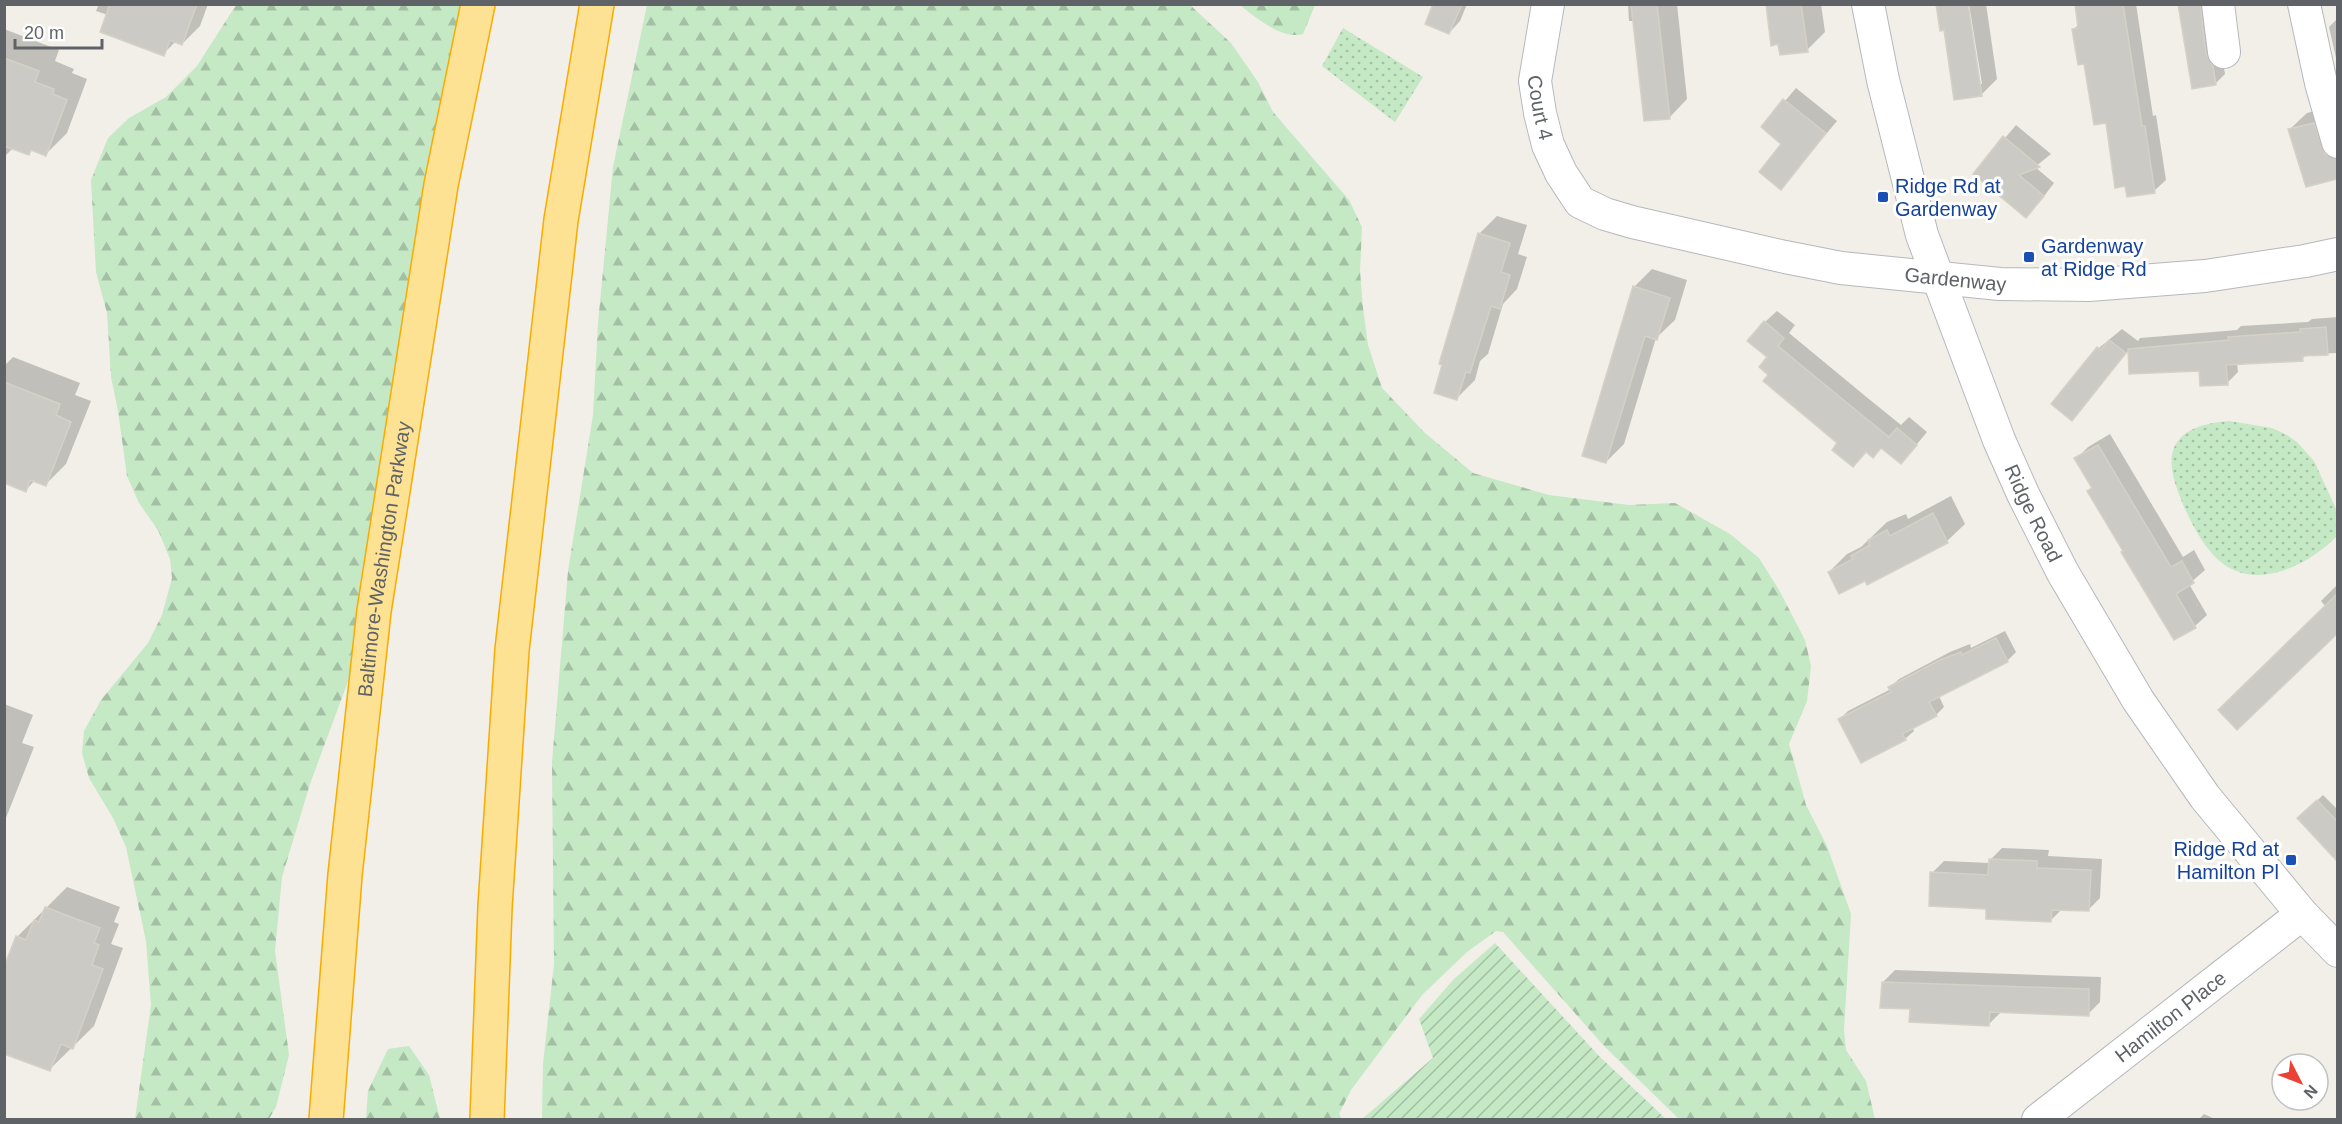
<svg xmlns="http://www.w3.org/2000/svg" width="2342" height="1124" font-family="Helvetica,sans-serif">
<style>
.grass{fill:url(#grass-dots)}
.forest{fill:url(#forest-firs)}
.garden{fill:url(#garden-furrows)}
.shadow{fill:#0003}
.building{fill:#cccac5;stroke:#d6d1c6;stroke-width:1.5}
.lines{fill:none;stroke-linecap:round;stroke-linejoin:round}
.minor-casing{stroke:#b5b8bc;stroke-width:34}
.highway-casing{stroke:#f9ab00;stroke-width:36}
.minor{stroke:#fff;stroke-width:32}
.highway{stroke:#fde293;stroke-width:33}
.transit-dot{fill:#1a4fb4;stroke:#fff;stroke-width:2}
.labels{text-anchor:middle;stroke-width:6;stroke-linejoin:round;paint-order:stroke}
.street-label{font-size:20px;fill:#5f6368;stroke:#fff}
.transit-label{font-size:20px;fill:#164399;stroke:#fff;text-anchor:start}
</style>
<defs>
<pattern id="grass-dots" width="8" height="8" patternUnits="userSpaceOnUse" patternTransform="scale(1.5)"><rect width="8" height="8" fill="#c5e8c5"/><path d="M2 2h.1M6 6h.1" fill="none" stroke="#a3c0a4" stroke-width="1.8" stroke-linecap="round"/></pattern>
<pattern id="forest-firs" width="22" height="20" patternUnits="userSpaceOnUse" patternTransform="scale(1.5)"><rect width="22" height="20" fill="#c5e8c5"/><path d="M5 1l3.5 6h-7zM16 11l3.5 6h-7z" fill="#a3c0a4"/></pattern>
<pattern id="garden-furrows" width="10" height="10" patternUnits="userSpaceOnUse" patternTransform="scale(1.5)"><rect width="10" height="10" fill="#c5e8c5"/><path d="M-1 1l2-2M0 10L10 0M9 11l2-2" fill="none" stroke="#a3c0a4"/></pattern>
</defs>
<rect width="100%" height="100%" fill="#f1efe8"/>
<g class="grass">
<polygon points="1343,28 1423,77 1395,122 1322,66"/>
<path d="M 2229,421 L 2272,428 L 2287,435 L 2297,442 L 2314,461 L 2337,511 L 2337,536 C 2314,560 2269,586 2234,570 C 2209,560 2192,525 2182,502 C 2176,487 2167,464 2174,448 C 2183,427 2208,423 2229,421 Z"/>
</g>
<g class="forest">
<polygon points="236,5 478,5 374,611 310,784 282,877 275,951 289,1055 276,1107 269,1119 135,1119 151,1005 146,941 126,847 113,818 89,778 82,753 84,731 101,700 148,643 162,615 172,578 170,559 158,530 139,503 127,476 118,411 111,377 107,313 96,272 91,180 108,138 129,118 166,97 197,66"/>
<polygon points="647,5 1189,4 1231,43 1258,82 1273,112 1349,200 1362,227 1360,271 1363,308 1368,345 1382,388 1425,433 1473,473 1549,495 1629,505 1675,503 1730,534 1759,558 1779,590 1805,640 1811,666 1807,701 1789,744 1806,805 1827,846 1851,914 1844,1030 1846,1050 1866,1081 1875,1119 1679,1119 1605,1047 1503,932 1496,931 1467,952 1422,995 1351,1090 1339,1114 1342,1119 542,1119 543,1064 554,964 552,762 568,571 593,415 598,323 613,167"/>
<path d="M 1240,5 L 1315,5 L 1303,34 C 1283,40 1256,18 1240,5 Z"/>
<polygon points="409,1046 429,1075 440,1119 366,1119 368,1091 388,1049"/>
</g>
<polygon class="garden" points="1495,943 1599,1056 1666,1119 1362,1119 1433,1058 1419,1019 1454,979"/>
<g class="shadow">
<polygon points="99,4 208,4 200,26 182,44 176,41 163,54 108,15 96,11"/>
<polygon points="1435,4 1467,4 1460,21 1449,33"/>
<polygon points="1628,4 1677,4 1687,99 1670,117 1634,21 1629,21"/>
<polygon points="1766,4 1821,4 1825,32 1807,50"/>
<polygon points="1969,4 1986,4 1997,79 1981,95 1945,28 1978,84 1982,84"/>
<polygon points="2077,4 2136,4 2153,116 2156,115 2166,180 2154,191 2108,121 2074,29 2079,24"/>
<polygon points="2180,4 2211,4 2225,74 2215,84"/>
<polygon points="2338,18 2338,67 2329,27"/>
<polygon points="4,29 59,50 55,61 74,69 72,73 87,79 67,133 46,154 33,149 29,154 13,148 4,157"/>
<polygon points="1796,88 1837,121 1781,188 1784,143 1763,127"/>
<polygon points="2330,107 2338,132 2338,178 2307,185 2290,129 2307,113"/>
<polygon points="2016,125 2051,154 2035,167 2054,183 2038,204 1975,174"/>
<polygon points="1497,216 1527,225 1518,254 1527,257 1517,289 1503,304 1488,354 1480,361 1475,380 1457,398 1479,234"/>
<polygon points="1652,269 1687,280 1675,320 1656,338 1624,444 1606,462 1634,287"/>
<polygon points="1777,311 1795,325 1789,333 1864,395 1901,425 1909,417 1927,432 1912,450 1882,447 1873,456 1867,451 1839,443 1770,375 1765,322"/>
<polygon points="2338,317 2338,353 2307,354 2302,359 2237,363 2238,372 2227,383 2201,370 2129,350 2072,419 2099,348 2122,329 2138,341 2140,338 2237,330 2241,326 2308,322 2312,319"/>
<polygon points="13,357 80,383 75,395 91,401 66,464 46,484 35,480 26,490 4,482 4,366"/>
<polygon points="2110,434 2183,557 2194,550 2205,570 2189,584 2207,615 2195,626 2124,551 2093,487 2076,459 2088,447"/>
<polygon points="1951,496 1965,524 1947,541 1868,583 1866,579 1829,572 1847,554 1861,547 1887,522 1906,514 1908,519"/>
<polygon points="2338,584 2338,631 2294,675 2326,607 2321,601"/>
<polygon points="2005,631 2016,652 2007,661 1939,696 1944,707 1936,715 1912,727 1914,731 1905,739 1840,719 1848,711 1891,689 1890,687 1899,679 1950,652 1970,644 1971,648"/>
<polygon points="4,704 33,715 22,743 34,747 4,823"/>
<polygon points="2323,795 2338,810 2338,859 2299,818"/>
<polygon points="2002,848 2049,850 2048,856 2102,859 2100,898 2088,910 2062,909 2051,920 1988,907 1932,873 1944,861 1990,863 1990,860"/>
<polygon points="67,887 120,907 114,922 119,924 111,944 123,948 94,1026 50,1069 17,937"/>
<polygon points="1895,970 2101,977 2100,1002 2088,1014 2001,1012 1989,1024 1911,1008 1883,982"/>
<polygon points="2204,1114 2217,1120 2198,1120"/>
</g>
<g class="building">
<polygon points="110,4 197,4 182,45 170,40 164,56 100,32"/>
<polygon points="1433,4 1462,4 1449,34 1425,24"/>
<polygon points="1631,4 1657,4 1670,119 1644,121"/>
<polygon points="1766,4 1801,4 1808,52 1780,55 1778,44 1771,46"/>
<polygon points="1936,4 1968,4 1982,96 1954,100 1944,30 1940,31"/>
<polygon points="2075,4 2123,4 2142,126 2145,126 2155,193 2127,197 2125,186 2115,188 2106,123 2094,125 2084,64 2078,65 2072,29 2078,28"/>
<polygon points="2178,4 2200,4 2206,54 2213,66 2216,85 2192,89"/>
<polygon points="4,58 39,71 35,82 54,89 53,94 67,100 46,156 31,150 29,155 4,146"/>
<polygon points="1783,99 1826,133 1781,190 1759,172 1781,144 1761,127"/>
<polygon points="2314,123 2325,154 2337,159 2337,179 2306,187 2288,129"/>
<polygon points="2003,136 2040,167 2019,175 2044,196 2026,218 1973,174"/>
<polygon points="1478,233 1510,243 1501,272 1510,275 1500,309 1491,306 1470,373 1466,372 1457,400 1434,393 1442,365 1439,364"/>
<polygon points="1633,286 1670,298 1657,340 1645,336 1606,463 1582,456"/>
<polygon points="1764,321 1784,338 1778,346 1852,407 1889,437 1897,428 1917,445 1901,464 1881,448 1873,458 1866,452 1853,467 1832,450 1837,443 1763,381 1768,375 1759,367 1767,357 1747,341"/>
<polygon points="2326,327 2328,355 2302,356 2303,361 2226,365 2228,385 2200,386 2199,371 2129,374 2128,349 2229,340 2228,337 2300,332 2300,329"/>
<polygon points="2109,340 2126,353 2072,421 2051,404 2097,347 2101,350"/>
<polygon points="4,382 60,404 56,415 71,422 46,486 30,480 26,492 4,483"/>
<polygon points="2098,445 2171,567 2182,561 2194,583 2176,594 2196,628 2174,640 2121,552 2123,551 2087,491 2092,488 2074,458"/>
<polygon points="1933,513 1948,543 1867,585 1865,581 1839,594 1828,572 1853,559 1851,556 1870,545 1868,540 1887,530 1890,536"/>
<polygon points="2337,594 2337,634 2237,730 2218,710"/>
<polygon points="1996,638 2008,662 1929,702 1937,716 1902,734 1906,740 1861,763 1838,719 1891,692 1888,687 1940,660 1961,652 1962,655"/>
<polygon points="2317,800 2337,821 2337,861 2297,818"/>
<polygon points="1989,859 2037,861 2037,868 2091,870 2089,911 2052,910 2051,922 1986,919 1986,909 1929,906 1930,872 1988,875"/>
<polygon points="45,907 100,928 94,943 99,945 92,965 103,969 73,1049 61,1044 50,1071 4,1054 4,967 16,936 26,940 34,920 39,922"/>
<polygon points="1882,982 2089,989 2089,1016 1990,1012 1989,1026 1909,1022 1910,1009 1880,1008"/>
</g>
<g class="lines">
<g class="minor-casing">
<g id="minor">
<path id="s1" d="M 1548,4 L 1535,81 L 1540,113 L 1548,145 L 1561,173 L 1580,202 L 1605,214 L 1632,222 L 1785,257 L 1841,268 L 2000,284 L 2089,285 L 2205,276 L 2305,261 L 2338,254"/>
<path id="s2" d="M 1868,4 L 1883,80 L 1922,235 L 1999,440 L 2023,494 L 2063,573 L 2138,700 L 2205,797 L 2302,914 L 2338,951"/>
<polyline points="2218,4 2224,52"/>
<polyline points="2304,4 2321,83 2338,142"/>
<path id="s3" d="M 2038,1120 L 2302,914"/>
</g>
</g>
<g class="highway-casing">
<g id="highway">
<path id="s4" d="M 326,1120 L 345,875 L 374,611 L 441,185 L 478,4"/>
<polyline points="487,1120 495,907 512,650 561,220 597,4"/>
</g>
</g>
<use href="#minor" class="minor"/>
<use href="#highway" class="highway"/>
</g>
<g class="transit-dot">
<rect x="1877" y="191" width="12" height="12" rx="3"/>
<rect x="2023" y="251" width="12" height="12" rx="3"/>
<rect x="2285" y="854" width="12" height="12" rx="3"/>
</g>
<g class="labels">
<g class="street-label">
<text dy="7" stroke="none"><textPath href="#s1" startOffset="105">Court 4</textPath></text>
<text dy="7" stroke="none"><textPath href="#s1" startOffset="594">Gardenway</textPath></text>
<text dy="7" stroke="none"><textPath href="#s2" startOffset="537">Ridge Road</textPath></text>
<text dy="7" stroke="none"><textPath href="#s4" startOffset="564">Baltimore-Washington Parkway</textPath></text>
<text dy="7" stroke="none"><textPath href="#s3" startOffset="168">Hamilton Place</textPath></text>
</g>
<g class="transit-label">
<text x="1895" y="193">Ridge Rd at<tspan x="1895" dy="23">Gardenway</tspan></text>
<text x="2041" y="253">Gardenway<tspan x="2041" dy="23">at Ridge Rd</tspan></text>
<text x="2279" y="856" text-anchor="end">Ridge Rd at<tspan x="2279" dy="23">Hamilton Pl</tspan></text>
</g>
</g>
<rect width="2342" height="1124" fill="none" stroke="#5f6368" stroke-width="12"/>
<g transform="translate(2300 1082) rotate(132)"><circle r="28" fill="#ffffff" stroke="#bfc1c3" stroke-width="1.5"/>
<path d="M0-4.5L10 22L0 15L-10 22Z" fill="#ea4335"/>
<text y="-9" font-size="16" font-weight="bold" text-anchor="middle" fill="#5f6368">N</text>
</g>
<path d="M15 39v9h87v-9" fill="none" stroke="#5f6368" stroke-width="3"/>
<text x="24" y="39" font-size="18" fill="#5f6368" stroke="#ffffff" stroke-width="4.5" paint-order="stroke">20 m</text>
</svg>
